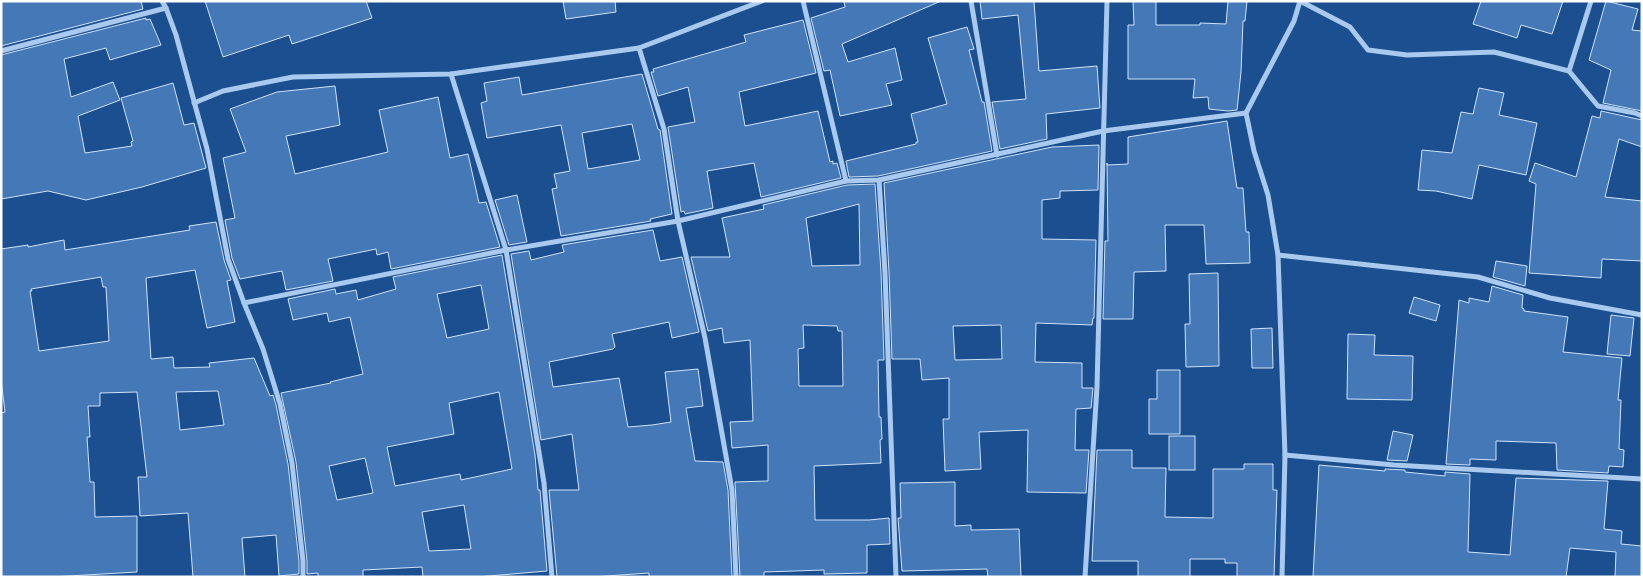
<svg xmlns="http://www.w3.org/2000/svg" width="1643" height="578" font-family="Helvetica,sans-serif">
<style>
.building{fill:#4478b7;stroke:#cfe3fa;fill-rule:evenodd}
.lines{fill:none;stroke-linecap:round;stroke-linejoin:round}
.street{stroke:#a9c9ee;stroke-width:5}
</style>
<rect width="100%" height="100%" fill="#1b4f8f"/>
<g class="building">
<polygon points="1,1 141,1 143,9 1,46"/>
<polygon points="205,1 366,1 372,18 292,44 289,35 223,57"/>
<polygon points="563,1 615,1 616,12 566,19"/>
<polygon points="844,1 941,1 842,44 848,62 895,48 902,80 886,84 892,105 840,116 830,70 824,71 811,18 845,7"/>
<polygon points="980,1 1034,1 1039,71 1097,66 1100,108 1046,114 1047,139 1000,149 992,102 1026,99 1018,15 982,19"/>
<polygon points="1133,1 1156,1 1156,25 1200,25 1200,23 1226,24 1228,1 1247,1 1245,21 1243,21 1241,72 1237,110 1228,111 1209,109 1208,97 1193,98 1195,79 1128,79 1128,25 1134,25"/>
<polygon points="1481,1 1563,1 1552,34 1521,25 1517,38 1473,24"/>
<polygon points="1606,1 1638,9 1632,30 1642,31 1642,111 1603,103 1611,70 1589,60"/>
<polygon points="146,18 146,20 150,19 161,45 110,60 106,48 64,59 71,97 113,82 120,100 78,116 85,153 132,146 131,142 133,141 121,98 173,83 184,125 194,123 206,168 142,187 86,200 48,191 1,199 1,55"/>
<polygon points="803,20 816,73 739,92 745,126 818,111 830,162 833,161 833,164 837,163 841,178 761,197 754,163 707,171 713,208 685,214 684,211 681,212 668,127 695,122 688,87 658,96 651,72 654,72 653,69 746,42 744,35"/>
<polygon points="967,27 974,49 969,50 982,102 984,102 992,151 878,176 849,177 846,161 916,144 916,142 918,142 911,114 947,104 928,38"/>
<path d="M 642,74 L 658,129 L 660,130 L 672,214 L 650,219 L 651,221 L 561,236 L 552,189 L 557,188 L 554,174 L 570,171 L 561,125 L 487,138 L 481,103 L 487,101 L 484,83 L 519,77 L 522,95 ZM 632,124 L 640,160 L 588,169 L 582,133 Z"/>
<polygon points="335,86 340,125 286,136 295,174 388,152 379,110 438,97 450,158 468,154 479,203 486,202 500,247 391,269 388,252 377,255 376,249 328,259 333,281 286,290 282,271 240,279 232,258 225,220 235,218 223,158 246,152 230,109 277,92"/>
<polygon points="1479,88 1504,93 1499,115 1537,123 1526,175 1479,165 1472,199 1436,191 1418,190 1422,150 1452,153 1461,112 1473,114"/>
<polygon points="1601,111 1642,120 1642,147 1619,139 1605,197 1642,201 1642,261 1602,259 1601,278 1529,273 1536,184 1529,181 1535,163 1576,177 1592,116 1600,118"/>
<polygon points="1227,121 1237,188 1243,188 1246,232 1249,232 1250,263 1206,264 1204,225 1165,225 1166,271 1134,272 1133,319 1103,319 1105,241 1108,241 1107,163 1107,165 1128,164 1128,137"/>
<path d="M 1099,145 L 1098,190 L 1060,191 L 1060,198 L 1042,200 L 1042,239 L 1096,240 L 1094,318 L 1093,318 L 1092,325 L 1036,323 L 1035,362 L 1082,363 L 1082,388 L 1093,388 L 1091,408 L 1076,409 L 1075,450 L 1089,450 L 1086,493 L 1027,492 L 1028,430 L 979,432 L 981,469 L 945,471 L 943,419 L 949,419 L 949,378 L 922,380 L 920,359 L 892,359 L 889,272 L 884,183 L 1052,147 ZM 1001,325 L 1002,359 L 955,360 L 953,326 Z"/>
<path d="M 875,184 L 881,272 L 884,360 L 878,360 L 879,417 L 881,417 L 882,439 L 880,440 L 881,463 L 814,466 L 815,520 L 869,520 L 889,518 L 890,544 L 867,545 L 867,573 L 824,574 L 824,570 L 764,572 L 764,577 L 740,577 L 735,482 L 768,481 L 768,445 L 732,448 L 730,422 L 753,421 L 750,340 L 724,343 L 722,328 L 708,331 L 691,257 L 730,257 L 722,218 L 764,209 L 763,205 L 847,185 ZM 859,204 L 860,265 L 812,266 L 806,218 ZM 803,325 L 837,326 L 838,331 L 842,331 L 843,386 L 799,386 L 798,349 L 804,348 Z"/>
<polygon points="517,195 527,242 509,245 495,200"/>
<path d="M 216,222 L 224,260 L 231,280 L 227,281 L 235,322 L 207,328 L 195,270 L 146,278 L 151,359 L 173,357 L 174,368 L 210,367 L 209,363 L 254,358 L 270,396 L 273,395 L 276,405 L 288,464 L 299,561 L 299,574 L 279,576 L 276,535 L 242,538 L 245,577 L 193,577 L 188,513 L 140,516 L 138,477 L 147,477 L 137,392 L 100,393 L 100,406 L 88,406 L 90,437 L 87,437 L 90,482 L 94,482 L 95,517 L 137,516 L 137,572 L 51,577 L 1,577 L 1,413 L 5,412 L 1,380 L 1,249 L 28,245 L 28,247 L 64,240 L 65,250 L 190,230 L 189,226 ZM 101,277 L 103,287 L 106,287 L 109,341 L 39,351 L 30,291 L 32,291 L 31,289 ZM 218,391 L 224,425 L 180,430 L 176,392 Z"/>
<polygon points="653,230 660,261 682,257 699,332 672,338 669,322 612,334 615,347 613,349 549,362 553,387 619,378 628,427 652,425 671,422 665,372 698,369 703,406 686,408 695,461 723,462 728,490 732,577 649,577 649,573 592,577 557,577 549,490 579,490 572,434 541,440 511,254 529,251 531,260 564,252 562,245"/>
<path d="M 502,255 L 535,455 L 538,490 L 540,490 L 547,571 L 477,577 L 423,577 L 422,567 L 363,570 L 363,577 L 318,577 L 318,573 L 307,574 L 307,561 L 296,462 L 281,393 L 331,383 L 330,382 L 363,374 L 350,317 L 329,322 L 327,313 L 293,320 L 288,299 L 335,289 L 336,294 L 356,290 L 358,300 L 396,289 L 393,277 ZM 481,285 L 489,329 L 447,338 L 437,294 ZM 499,392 L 512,469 L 461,480 L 460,474 L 395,486 L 387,447 L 454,434 L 449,403 ZM 365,458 L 373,493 L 337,500 L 329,466 ZM 464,505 L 471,549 L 429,551 L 422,512 Z"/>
<polygon points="1496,261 1527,266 1525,286 1493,277"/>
<polygon points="1218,273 1219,366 1186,367 1185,324 1190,324 1189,274"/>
<polygon points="1492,286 1523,295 1522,308 1524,309 1524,311 1568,317 1563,352 1622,358 1618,400 1621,400 1619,449 1624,450 1623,467 1609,466 1608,473 1557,470 1556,443 1496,441 1496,460 1470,459 1470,465 1446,464 1459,300 1469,303 1469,298 1489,302"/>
<polygon points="1414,297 1440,305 1436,321 1409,313"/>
<polygon points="1611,315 1634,318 1630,356 1607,354"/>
<polygon points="1272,328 1273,368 1252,368 1251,329"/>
<polygon points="1348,334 1375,335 1374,355 1413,356 1412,400 1347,399"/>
<polygon points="1157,370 1180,370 1180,434 1149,434 1149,399 1157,399"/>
<polygon points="1393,431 1413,435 1407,461 1387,460"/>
<rect x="1169" y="436" width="26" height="34"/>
<polygon points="1097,450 1132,450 1132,468 1166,468 1165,517 1213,518 1213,469 1244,469 1244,464 1273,464 1273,490 1277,490 1274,577 1237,577 1237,563 1225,563 1225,559 1190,559 1190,577 1138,577 1138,561 1092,561"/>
<polygon points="1319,465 1385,471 1385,469 1405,470 1405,472 1445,476 1445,472 1470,474 1468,552 1510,555 1516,478 1608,481 1604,529 1622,531 1621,544 1642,546 1642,577 1615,577 1616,552 1570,548 1566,577 1313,577"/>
<polygon points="955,482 955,526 971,525 971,530 1019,529 1021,577 988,577 987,569 902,571 898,518 901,518 900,483"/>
</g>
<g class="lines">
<g class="street">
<polyline points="162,1 166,8 176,35 207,149 228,259 244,303 263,349 280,404 292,463 303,561 303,577"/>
<polyline points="803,1 846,181"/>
<polyline points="971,1 997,155"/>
<polyline points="1300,1 1350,27 1368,50 1407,55 1494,52 1569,71 1598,106 1635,113 1642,116"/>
<polyline points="639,48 664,129 678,221 705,338 732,490 736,577"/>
<polyline points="1,51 166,8"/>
<polyline points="1569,71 1591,1"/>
<polyline points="451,74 506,250 544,483 552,577"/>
<polyline points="194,103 223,91 293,77 451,74 639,48 762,1"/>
<polyline points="879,180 885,272 896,577"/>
<polyline points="1278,255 1478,277 1550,298 1642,315"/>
<polyline points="244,303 506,250 678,221 846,181 879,180 1103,131 1246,113"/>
<polyline points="1285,455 1394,465 1642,479"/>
<polyline points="1085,577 1097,387 1107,1"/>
<polyline points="1282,577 1285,455 1278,255 1268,195 1254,151 1246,113 1294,21 1300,1"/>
</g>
</g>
<rect width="1643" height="578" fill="none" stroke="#ffffff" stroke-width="5"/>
</svg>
